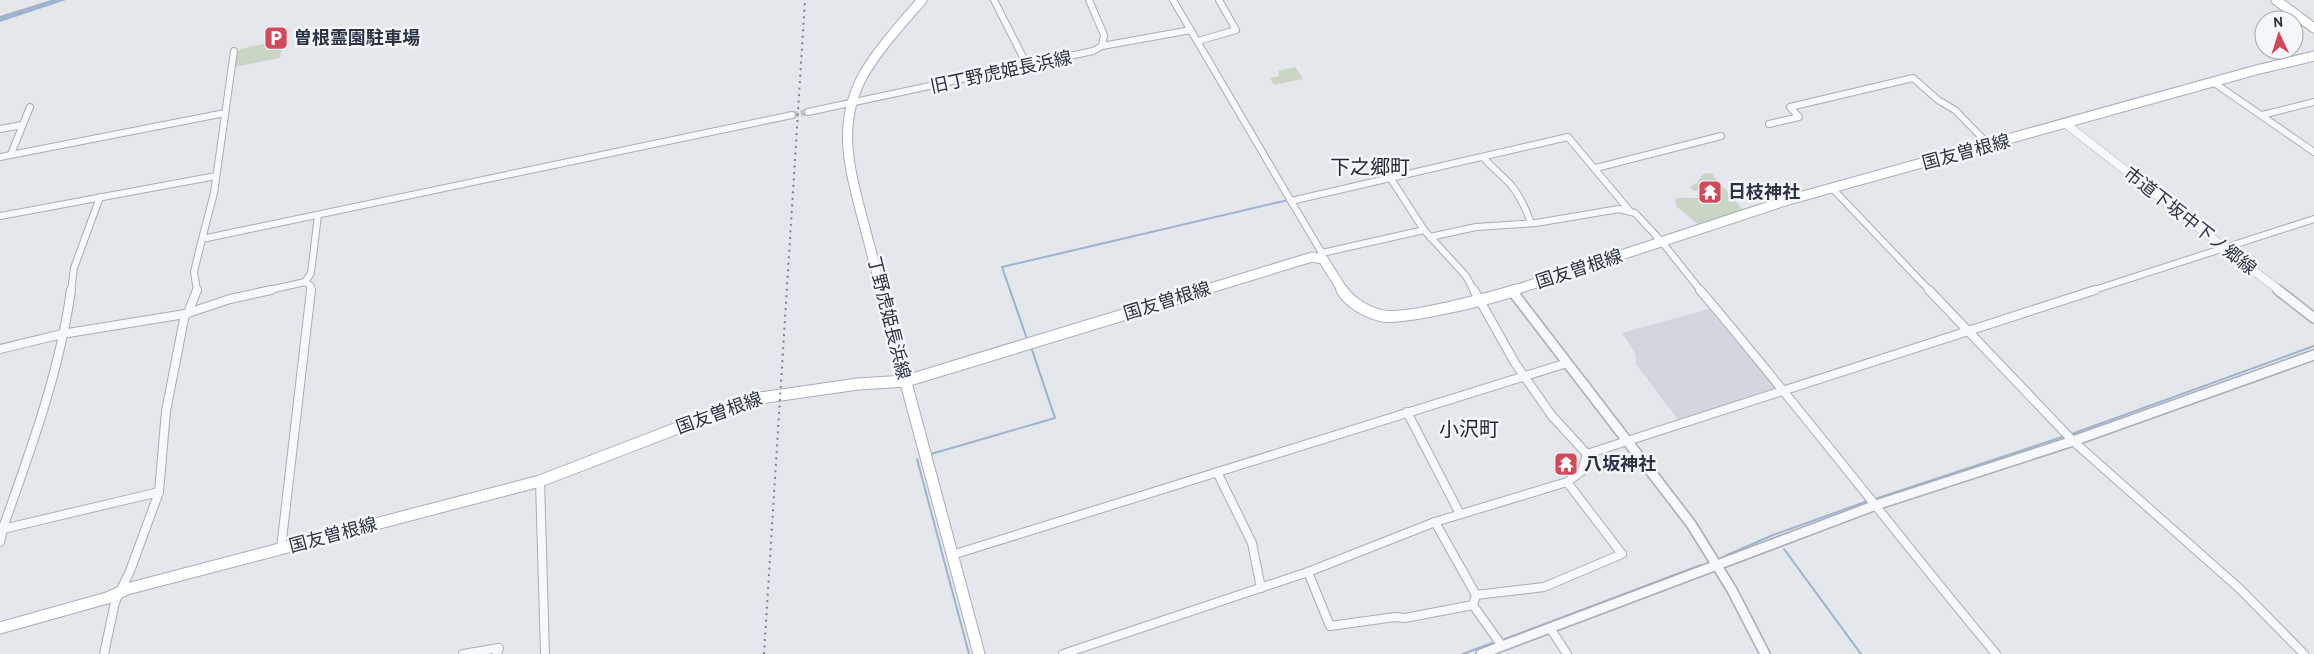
<svg xmlns="http://www.w3.org/2000/svg" width="2314" height="654" font-family="Overpass,'Noto Sans JP',sans-serif">
<style>
.built{fill:#d2d6de}
.green{fill:#c9d6c5}
.lines{fill:none;stroke-linecap:round;stroke-linejoin:round}
.stream{stroke:#9fb4cc;stroke-width:2}
.river{fill:#9fb4cc;fill-rule:evenodd}
.minor-tunnel{stroke:#bfc3cb;stroke-width:6;stroke-dasharray:6 3;stroke-linecap:butt}
.minor-far1-casing{stroke:#a9aeb7;stroke-width:8}
.minor-casing{stroke:#a9aeb7;stroke-width:10}
.tertiary-far1-casing{stroke:#a9aeb7;stroke-width:9}
.tertiary-casing{stroke:#a9aeb7;stroke-width:12}
.secondary-far1-casing{stroke:#a9aeb7;stroke-width:11}
.secondary-casing{stroke:#a9aeb7;stroke-width:13}
.minor-far1{stroke:#f7f8fa;stroke-width:6}
.minor{stroke:#f7f8fa;stroke-width:8}
.tertiary-far1{stroke:#f7f8fa;stroke-width:8}
.tertiary{stroke:#f7f8fa;stroke-width:9}
.secondary-far1{stroke:#fff;stroke-width:9}
.secondary{stroke:#fff;stroke-width:11}
.rail{stroke:#7d8696;stroke-width:2;stroke-dasharray:2 4.5;stroke-linecap:butt}
.labels{text-anchor:middle;stroke-width:5;stroke-linejoin:round;paint-order:stroke}
.poi-label{font-size:18px;font-weight:bold;fill:#2b3445;stroke:#f4f6f9;text-anchor:start}
.street-label{font-size:18px;fill:#2b3445;stroke:#f4f6f9}
.quarter-label{font-size:20px;fill:#1d2536;stroke:#f4f6f9}
</style>
<rect width="100%" height="100%" fill="#e4e7ec"/>
<polygon class="built" points="1709,309 1775,388 1679,421 1636,364 1636,355 1622,333"/>
<g class="green">
<polygon points="283,39 280,58 234,67 238,51 241,49"/>
<polygon points="1295,67 1303,79 1274,85 1270,78 1279,76 1278,71"/>
<path d="M 1711,173 L 1743,210 L 1698,224 L 1677,207 L 1675,202 L 1676,199 C 1688,195 1707,203 1712,191 L 1705,189 L 1694,191 L 1690,187 L 1697,183 L 1703,174 Z"/>
</g>
<g class="lines">
<g class="stream">
<polyline points="1027,339 1002,267 1288,200"/>
<polyline points="2069,435 2314,346"/>
<polyline points="931,454 1055,418 1031,347"/>
<polyline points="917,459 969,654"/>
<polyline points="1875,499 2065,436"/>
<polyline points="1784,549 1861,654"/>
<polyline points="1725,556 1773,535 1868,501"/>
<polyline points="1505,639 1701,565"/>
<polyline points="1463,654 1492,643"/>
</g>
<polygon class="river" points="51,0 66,0 0,22 0,16"/>
<polyline class="minor-tunnel" points="792,115 808,112"/>
<g class="minor-far1-casing">
<g id="minor-far1">
<polyline points="994,0 1028,67"/>
<polyline points="1173,0 1291,201"/>
<polyline points="1198,41 1236,30 1219,0"/>
<polyline points="1102,46 1191,30"/>
<polyline points="234,51 214,193 202,239 792,115"/>
<polyline points="2213,82 2314,152"/>
<polyline points="808,112 1093,51 1102,46 1104,35 1089,0"/>
<polyline points="2262,115 2314,102"/>
<polyline points="1769,124 1799,117 1790,107 1913,78 1938,100 1955,110 1990,146"/>
<polyline points="0,129 22,125"/>
<polyline points="11,154 30,107"/>
<polyline points="0,157 225,113"/>
<path d="M 1483,157 C 1492,168 1502,175 1511,185 C 1520,196 1526,209 1531,223"/>
<polyline points="1596,168 1721,136"/>
<polyline points="1391,179 1424,230"/>
<polyline points="1832,188 1930,291"/>
<polyline points="0,216 216,176"/>
<polyline points="1430,237 1476,227 1536,223 1619,209 1635,213 1662,242 1701,291"/>
<polyline points="1322,253 1424,230 1466,276 1474,291"/>
<polyline points="1319,258 1322,253 1291,201 1568,137 1629,210"/>
<polyline points="305,282 311,286 310,291"/>
<polyline points="71,291 74,268 100,197"/>
<polyline points="197,291 194,272 202,239"/>
<polyline points="265,291 305,282 311,273 318,215"/>
<polyline points="2091,291 2314,219"/>
</g>
</g>
<g class="minor-casing">
<g id="minor">
<polyline points="1474,290 1515,363 1552,416 1587,454"/>
<path d="M 1700,290 C 1801,409 1896,534 1996,654"/>
<polyline points="1929,290 2073,441 2240,589 2304,654"/>
<polyline points="188,313 197,290"/>
<polyline points="0,349 62,334 185,314 230,299 271,290"/>
<polyline points="1407,412 1460,514"/>
<polyline points="1217,472 1252,543 1261,588"/>
<polyline points="540,481 545,654"/>
<polyline points="1435,522 1476,595 1473,605 1502,646"/>
<path d="M 4,525 C 31,449 60,370 71,290"/>
<polyline points="3,529 159,492"/>
<polyline points="0,542 4,526"/>
<polyline points="281,548 311,290"/>
<polyline points="952,555 1567,363"/>
<polyline points="1308,572 1330,626 1395,617 1405,618 1473,605"/>
<polyline points="1476,595 1544,587 1622,554 1567,482"/>
<polyline points="1550,628 1567,654"/>
<polyline points="104,654 115,602 130,571 159,492 166,411 185,314"/>
<polyline points="463,654 499,648 497,654"/>
<polyline points="1063,654 1308,572 1435,522 1567,482 1582,471 1587,454 2095,290"/>
</g>
</g>
<g class="tertiary-far1-casing">
<polyline id="tertiary-far1" points="2066,124 2280,291"/>
</g>
<g class="tertiary-casing">
<g id="tertiary">
<polyline points="2278,290 2314,318"/>
<polyline points="1512,291 1691,524 1732,590 1765,654"/>
<polyline points="1481,654 1876,505 2073,441 2314,355"/>
</g>
</g>
<g class="secondary-far1-casing">
<g id="secondary-far1">
<polyline points="2276,0 2314,28"/>
<path d="M 881,291 C 875,265 868,239 861,213 C 848,163 837,120 865,72 C 881,46 902,23 922,0"/>
<polyline points="1201,291 1312,257 1323,259 1343,291"/>
<polyline points="1512,291 1785,201 2256,70 2314,56"/>
</g>
</g>
<g class="secondary-casing">
<g id="secondary">
<polyline points="881,290 979,654"/>
<path d="M 1342,290 C 1350,303 1368,313 1383,316 C 1405,320 1492,298 1516,290"/>
<polyline points="0,628 107,598 127,589 540,481 753,399 858,384 906,381 1205,290"/>
</g>
</g>
<use href="#minor-far1" class="minor-far1"/>
<use href="#minor" class="minor"/>
<use href="#tertiary-far1" class="tertiary-far1"/>
<use href="#tertiary" class="tertiary"/>
<use href="#secondary-far1" class="secondary-far1"/>
<use href="#secondary" class="secondary"/>
<polyline class="rail" points="764,654 805,0"/>
</g>
<defs>
<g id="parking-square" transform="scale(1.25)"><rect x="-9" y="-9" width="18" height="18" rx="4" fill="#d1495b" stroke="#f4f6f9"/><path d="M-3.5-5.5H1a3.5 3.5 0 0 1 0 7H-1V5.5H-3.5ZM-1-3.4V-.6H.8a1.4 1.4 0 0 0 0-2.8Z" fill="#fff"/></g>
<g id="temple-square" transform="scale(1.25)"><rect x="-9" y="-9" width="18" height="18" rx="4" fill="#d1495b" stroke="#f4f6f9"/><path d="M0-6L5-2H3V0L6.5 2.5H4V6H1.5V3h-3V6H-4V2.5H-6.5L-3 0V-2H-5Z" fill="#fff"/></g>
</defs>
<g fill-rule="evenodd">
<use href="#parking-square" x="276" y="38"/>
<use href="#temple-square" x="1710" y="192"/>
<use href="#temple-square" x="1566" y="464"/>
</g>
<g class="labels">
<g class="poi-label">
<text x="294" y="44">曽根霊園駐車場</text>
<text x="1728" y="198">日枝神社</text>
<text x="1584" y="470">八坂神社</text>
</g>
<g class="street-label">
<text transform="translate(1001 72) rotate(-12)" y="6">旧丁野虎姫長浜線</text>
<text transform="translate(1966 152) rotate(-15)" y="6">国友曽根線</text>
<text transform="translate(2190 221) rotate(38)" y="6">市道下坂中下ノ郷線</text>
<text transform="translate(1579 269) rotate(-18)" y="6">国友曽根線</text>
<text transform="translate(1167 301) rotate(-17)" y="6">国友曽根線</text>
<text transform="translate(889 318) rotate(76)" y="6">丁野虎姫長浜線</text>
<text transform="translate(719 413) rotate(-20)" y="6">国友曽根線</text>
<text transform="translate(333 535) rotate(-15)" y="6">国友曽根線</text>
</g>
<g class="quarter-label">
<text x="1370" y="174">下之郷町</text>
<text x="1469" y="436">小沢町</text>
</g>
</g>
<g transform="translate(2279 35) rotate(356)"><circle r="24" fill="#f4f6f9" stroke="#a4a8b1"/>
<path d="M0-4L9 19L0 12L-9 19Z" fill="#d1495b"/>
<text y="-8" font-size="14" font-weight="bold" text-anchor="middle" fill="#2b3445">N</text>
</g>
</svg>
